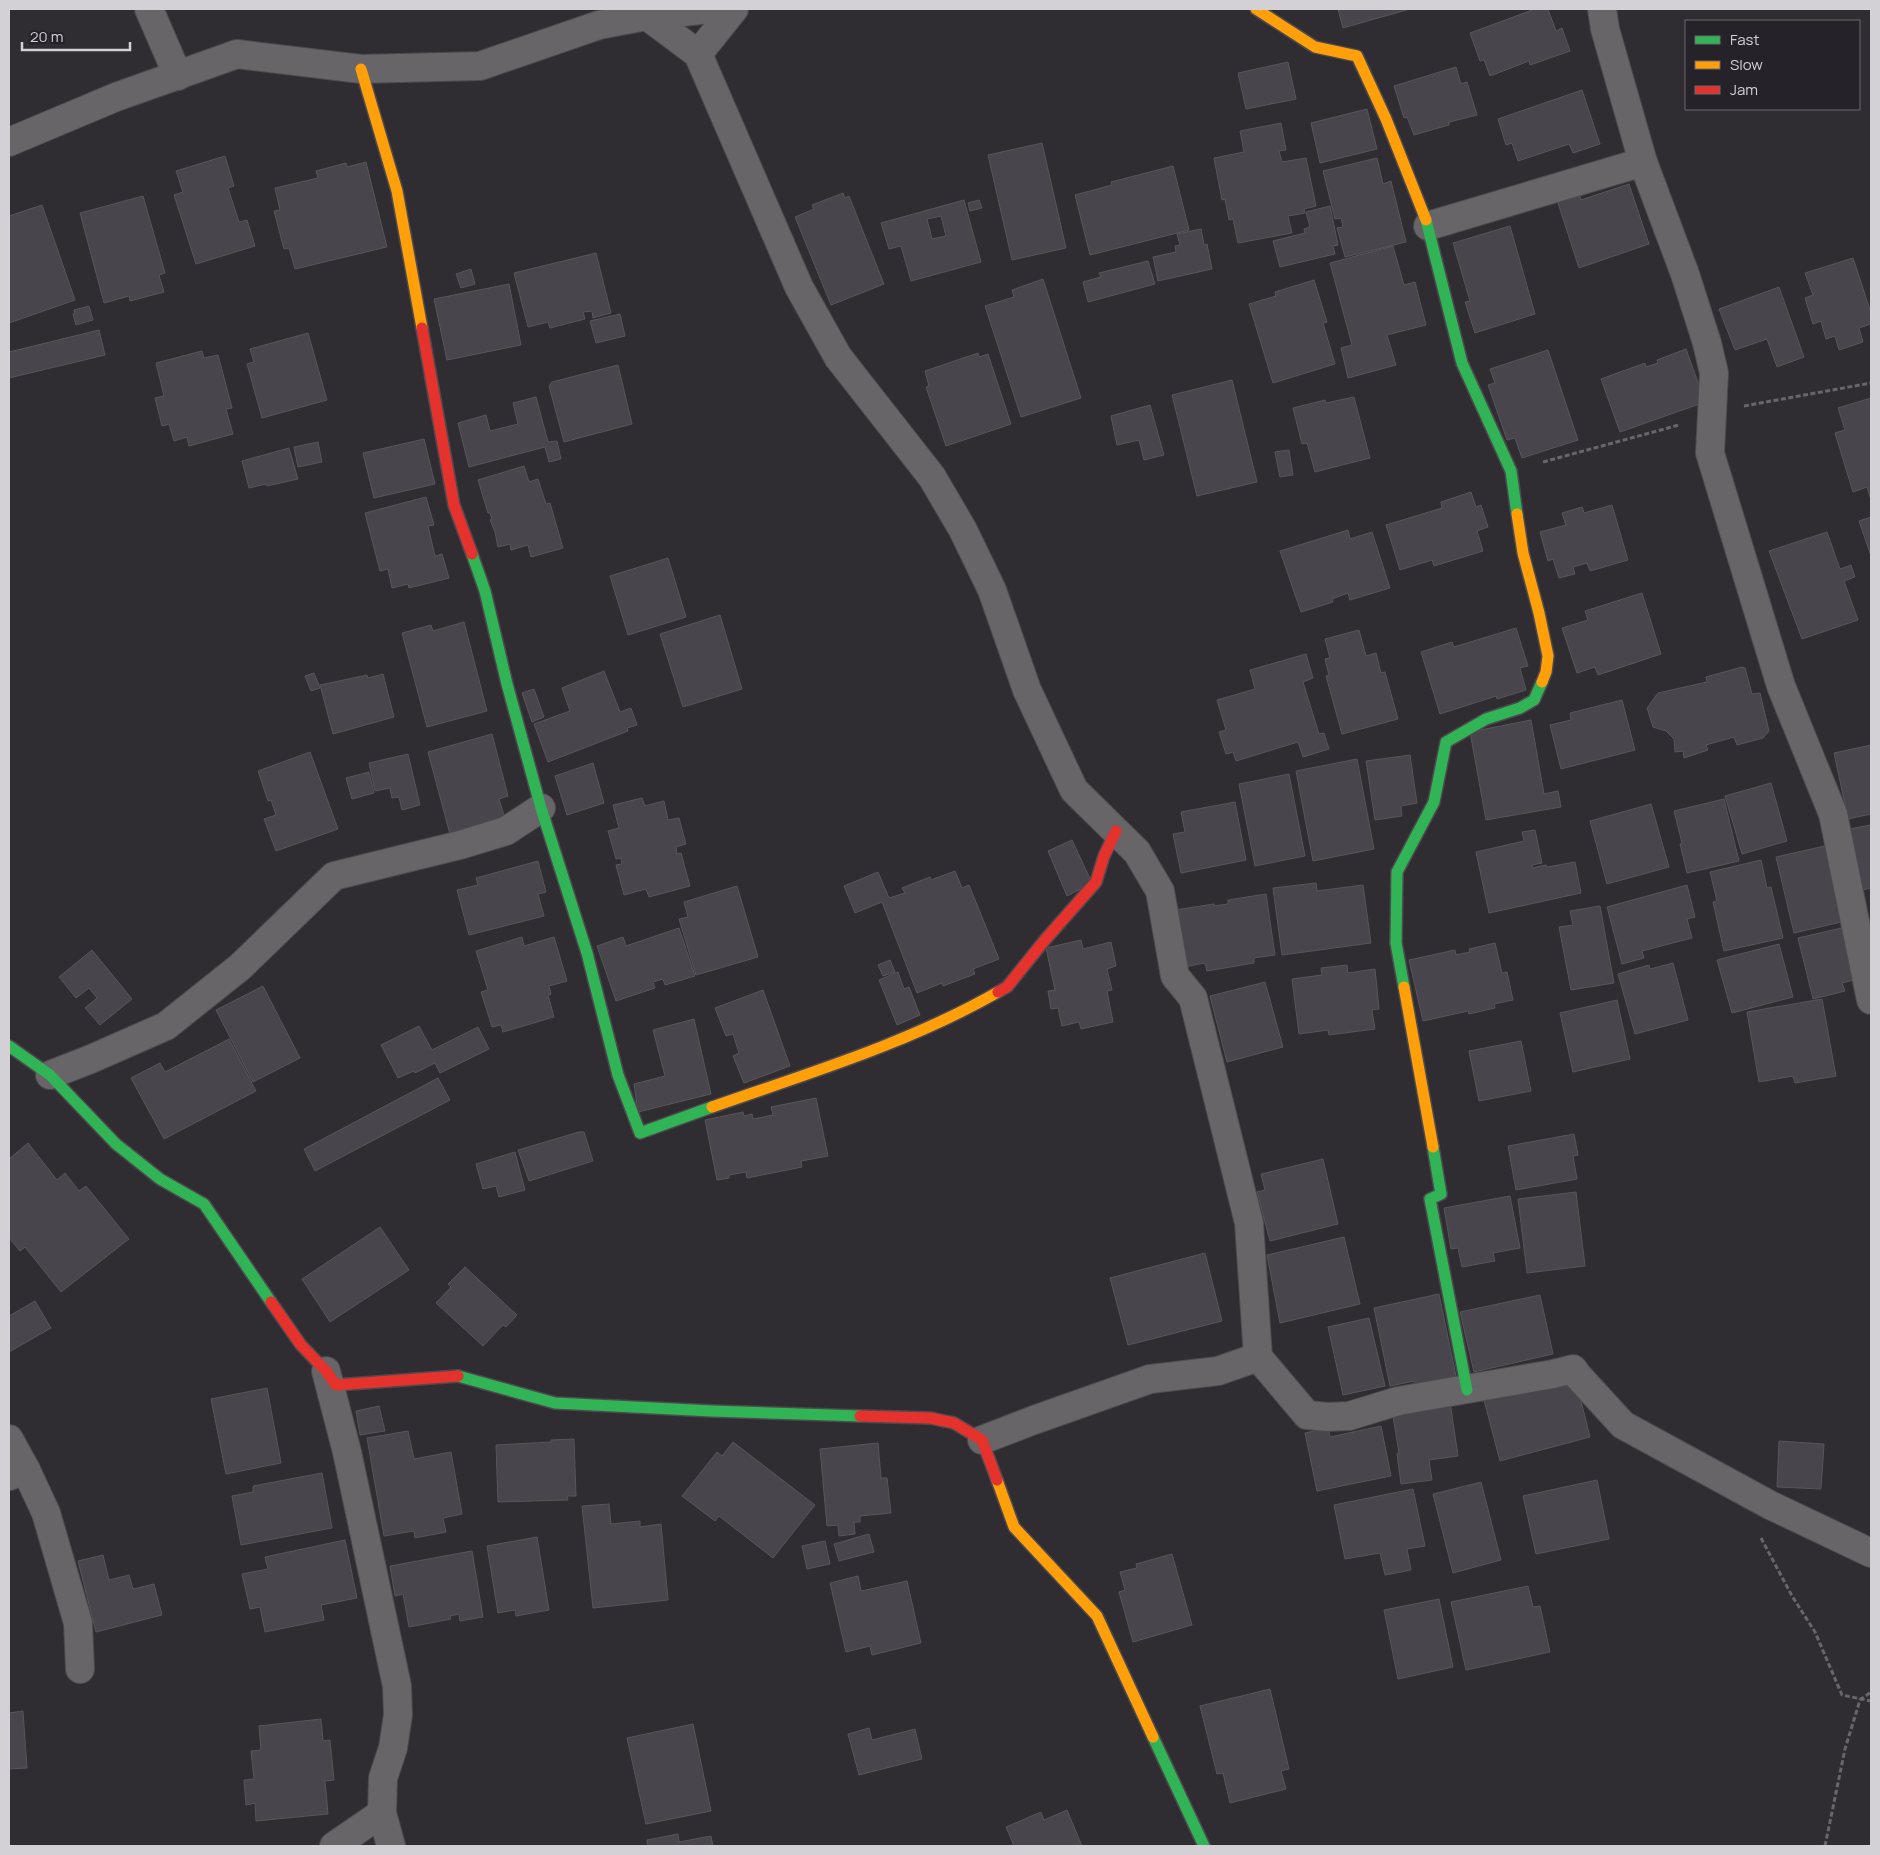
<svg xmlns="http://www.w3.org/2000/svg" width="1880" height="1855" font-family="Manrope,sans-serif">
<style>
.building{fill:#49454c;stroke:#585659;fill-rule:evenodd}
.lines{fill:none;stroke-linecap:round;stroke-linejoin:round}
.street-casing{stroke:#4d4a4f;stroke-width:30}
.fast-casing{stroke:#4d4a4f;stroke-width:14}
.slow-casing{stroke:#4d4a4f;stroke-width:14}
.jam-casing{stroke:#4d4a4f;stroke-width:14}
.path{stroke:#676668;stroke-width:3;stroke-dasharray:5 2.5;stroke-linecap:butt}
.street{stroke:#676568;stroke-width:28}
.fast{stroke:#30b455;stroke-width:11}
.slow{stroke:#ff9f0a;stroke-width:11}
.jam{stroke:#e5322d;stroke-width:11}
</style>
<rect width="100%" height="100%" fill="#2f2d31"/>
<g class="building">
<polygon points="1338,9 1410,9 1343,28"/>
<polygon points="1535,9 1548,9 1556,31 1562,28 1570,51 1530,65 1529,61 1490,76 1484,60 1480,61 1470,33"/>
<polygon points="1288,62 1296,99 1246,109 1238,73"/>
<polygon points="1456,67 1461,84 1467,82 1477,115 1449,122 1449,125 1414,135 1407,117 1404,118 1394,86"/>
<polygon points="1582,90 1600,144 1573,153 1569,144 1518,161 1512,143 1506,145 1498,119"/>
<polygon points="1367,109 1377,149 1320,163 1311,123"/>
<polygon points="1281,123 1286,150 1279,151 1282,162 1306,158 1316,206 1304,209 1305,213 1288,216 1292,233 1238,243 1233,219 1229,220 1225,199 1222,200 1214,158 1244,152 1240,131"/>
<polygon points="1042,143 1066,248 1012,260 988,155"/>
<polygon points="225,156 234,186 228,188 239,222 247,220 255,246 196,264 174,195 183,192 176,171"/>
<polygon points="1377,158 1383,184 1391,181 1406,242 1345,257 1337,228 1343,227 1341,218 1335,219 1323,171"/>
<polygon points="366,162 387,247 295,269 289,248 284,249 274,211 280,210 275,188 318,178 316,171 346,163 347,167"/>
<polygon points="1173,166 1189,230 1090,255 1075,195 1112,185 1111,182"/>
<polygon points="1629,184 1649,244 1579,268 1557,200 1579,193 1581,200"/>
<polygon points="843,193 845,198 849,196 884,284 831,305 795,217 814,209 812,205"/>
<polygon points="143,196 165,273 159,275 164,292 130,301 129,296 104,303 80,213"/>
<path d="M 964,200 L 981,262 L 911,281 L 901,246 L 889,249 L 881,223 ZM 941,216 L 946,236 L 932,239 L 927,219 Z"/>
<polygon points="979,200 982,208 970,211 968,203"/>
<polygon points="42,205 75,300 9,323 9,216"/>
<polygon points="1330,206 1338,245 1333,246 1335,254 1280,267 1273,241 1305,233 1304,229 1310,227 1306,212"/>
<polygon points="1510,226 1535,314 1475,333 1465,302 1470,301 1453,243"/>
<polygon points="1201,229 1204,245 1207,244 1212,269 1158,281 1153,257 1176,252 1175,246 1180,245 1177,234"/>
<polygon points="1393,246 1404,285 1415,282 1426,325 1387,335 1396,365 1348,378 1341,348 1352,345 1330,263"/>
<polygon points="596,253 611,313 593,318 592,311 583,312 585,319 550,328 548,322 528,327 514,273"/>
<polygon points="1853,258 1871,313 1871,324 1859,328 1863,342 1839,350 1835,336 1826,339 1821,321 1813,324 1805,298 1813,295 1805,273"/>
<polygon points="1148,261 1155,284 1088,302 1083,282 1101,277 1099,273"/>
<polygon points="471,269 475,284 461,288 456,274"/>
<polygon points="1043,279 1081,398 1021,417 985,306 1014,297 1012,290"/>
<polygon points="1314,280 1327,322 1323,323 1335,364 1273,383 1249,304 1276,296 1275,292"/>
<polygon points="509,284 521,345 447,360 434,299"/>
<polygon points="1779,287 1804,357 1777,367 1767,339 1735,350 1719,309"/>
<polygon points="89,306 93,320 76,325 73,314 75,313 74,310"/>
<polygon points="620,314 625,336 596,343 590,321"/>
<polygon points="99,330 105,355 9,378 9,352"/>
<polygon points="308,333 327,400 262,418 247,364 254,362 250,349"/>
<polygon points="1686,349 1705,402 1620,432 1601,379 1645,363 1646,367 1658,363 1657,360"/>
<polygon points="1548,350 1578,440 1522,458 1515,438 1507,440 1488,385 1495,383 1490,369"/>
<polygon points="202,351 204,358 218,355 232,408 226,409 233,434 189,446 187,437 174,441 169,424 162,426 155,398 164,396 156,363"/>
<polygon points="978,353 979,357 988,354 1011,424 946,446 926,387 929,386 925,371"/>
<polygon points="618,365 632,424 564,442 549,386 552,382"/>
<polygon points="1232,380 1257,482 1197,496 1172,395"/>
<polygon points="536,397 548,442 557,441 561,459 549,462 545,447 469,467 458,423 486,415 490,431 518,424 513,403"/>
<polygon points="1354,397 1370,458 1315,472 1307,443 1302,444 1293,408 1325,400 1326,403"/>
<polygon points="1871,398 1871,500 1867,487 1853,492 1835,433 1845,430 1838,408"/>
<polygon points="1150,405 1164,455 1144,460 1139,440 1117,445 1111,416"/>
<polygon points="424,439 435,484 374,498 363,453"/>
<polygon points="318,442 322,462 298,467 294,447"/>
<polygon points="289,448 298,479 267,486 266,484 249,488 242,461"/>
<polygon points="1289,450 1293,475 1280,477 1275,452"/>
<polygon points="524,466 529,482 538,479 546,504 550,503 563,548 531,557 528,545 511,550 510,544 498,547 495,532 490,520 492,519 490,513 488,513 478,480"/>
<polygon points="1471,492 1476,507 1481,505 1488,527 1477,531 1483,551 1434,566 1432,560 1400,570 1386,525 1442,508 1441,502"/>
<polygon points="426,497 434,525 428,526 435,556 442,554 449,578 409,588 408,584 392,588 388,569 380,571 365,513"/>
<polygon points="1612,505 1628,560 1590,571 1587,563 1573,567 1575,574 1559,578 1553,559 1548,561 1540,532 1566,525 1562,513 1582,507 1584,513"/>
<polygon points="1871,517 1871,556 1859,521"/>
<polygon points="1348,530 1350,539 1372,532 1390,588 1350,600 1348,593 1332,599 1333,602 1301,612 1280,551"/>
<polygon points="1827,532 1840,569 1851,565 1855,577 1844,581 1858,620 1802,639 1769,551"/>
<polygon points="668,558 686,617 628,635 610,576"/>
<polygon points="1642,593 1661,654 1598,675 1595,667 1577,673 1562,628 1588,620 1585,611"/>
<polygon points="720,615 742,689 683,707 660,634"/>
<polygon points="464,622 487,711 427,727 402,633 431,625 433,631"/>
<polygon points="1516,628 1528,666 1520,668 1526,690 1497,699 1496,696 1440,714 1421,652 1452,642 1454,647"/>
<polygon points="1359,630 1366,656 1376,653 1381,673 1385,672 1398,719 1342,734 1326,676 1329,675 1325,659 1330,658 1325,639"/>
<polygon points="1306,654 1313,678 1303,682 1319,734 1324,733 1329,749 1303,757 1298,742 1236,761 1233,752 1226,754 1219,732 1226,730 1217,700 1255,689 1250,670"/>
<polygon points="1742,667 1745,668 1752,694 1760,693 1769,731 1763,738 1737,745 1734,737 1706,745 1708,750 1684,758 1683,751 1675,752 1674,739 1666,731 1653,727 1647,708 1658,693 1707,682 1706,677"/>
<polygon points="604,671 620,712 631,708 637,725 627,728 628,731 548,762 534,724 570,711 562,688"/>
<polygon points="314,673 320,688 311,691 305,676"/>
<polygon points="383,674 394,717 333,734 320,685 367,675 368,678"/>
<polygon points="534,689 544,717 532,722 522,693"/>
<polygon points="1622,700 1635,750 1561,769 1550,725 1571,720 1570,713"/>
<polygon points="1531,720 1544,794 1558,791 1561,807 1486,820 1470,732"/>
<polygon points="492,734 508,796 499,799 505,819 451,838 428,752"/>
<polygon points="1871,745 1871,814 1848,819 1834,753"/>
<polygon points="310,752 338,829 276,851 264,819 276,815 271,800 268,801 258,771"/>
<polygon points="408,754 420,805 402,810 399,797 392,798 390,788 375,791 369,763"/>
<polygon points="1410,755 1417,803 1401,806 1402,816 1375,820 1366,761"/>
<polygon points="1357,759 1374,849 1313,861 1296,771"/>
<polygon points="593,763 604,803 567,815 555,776"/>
<polygon points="369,772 374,793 352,799 346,778"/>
<polygon points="1289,774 1305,856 1255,866 1239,784"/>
<polygon points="1771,783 1787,841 1742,854 1725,796"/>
<polygon points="642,798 645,806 664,801 668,820 679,818 686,844 676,847 677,854 681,853 690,886 649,897 646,889 624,895 616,865 622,864 621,858 616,859 608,831 619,828 613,805"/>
<polygon points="1724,799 1739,861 1687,873 1680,844 1682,843 1674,811"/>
<polygon points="1235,802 1246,860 1181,873 1173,834 1185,832 1181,812"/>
<polygon points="1651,804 1669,867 1607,884 1590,821"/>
<polygon points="1870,825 1871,832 1871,888 1862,890 1850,829"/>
<polygon points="1535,830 1542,863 1532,865 1532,868 1546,865 1547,867 1575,862 1581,893 1489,913 1476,852 1524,841 1522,832"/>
<polygon points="1072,840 1092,883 1067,896 1048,851"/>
<polygon points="1829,845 1850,920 1794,933 1776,857"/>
<polygon points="1761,860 1767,888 1771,887 1783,938 1724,951 1713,902 1717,901 1710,872"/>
<polygon points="538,861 546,892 538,894 544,916 469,935 457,890 478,885 476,878"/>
<polygon points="955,871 962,888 969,885 999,959 973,969 975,974 943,986 942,983 917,993 882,902 855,913 844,886 878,872 889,898 905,893 902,888 930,877 931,880"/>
<polygon points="1316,883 1317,891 1363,885 1371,943 1282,955 1273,888"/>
<polygon points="1687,885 1695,917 1687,919 1692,938 1642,951 1644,958 1622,964 1607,907"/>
<polygon points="737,886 758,957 696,975 679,919 688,917 684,902"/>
<polygon points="1266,894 1275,955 1254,958 1254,963 1207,971 1205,963 1184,967 1175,910 1214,904 1214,906 1228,904 1228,900"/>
<polygon points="1600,906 1614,983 1571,990 1559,927 1573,925 1570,911"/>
<polygon points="1850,926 1862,978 1842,983 1845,991 1813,999 1798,938"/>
<polygon points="679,928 695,976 665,985 663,979 653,982 655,988 616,1001 597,946 623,937 626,946"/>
<polygon points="522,937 524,946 554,937 567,981 549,986 551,994 548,995 554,1017 503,1032 501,1025 492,1027 481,992 488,990 476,951"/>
<polygon points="1081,940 1083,949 1111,942 1116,966 1107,969 1112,990 1107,991 1113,1022 1081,1029 1079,1022 1062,1026 1058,1008 1051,1009 1048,991 1055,990 1046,948"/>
<polygon points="1495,943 1502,973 1507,972 1513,1000 1494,1004 1495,1008 1469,1014 1468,1011 1423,1021 1409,960 1455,950 1456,955 1470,952 1469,949"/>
<polygon points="1779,944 1793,997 1732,1013 1717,960"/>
<polygon points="92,950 132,999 100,1025 85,1008 97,998 89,988 76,998 59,977"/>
<polygon points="890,960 895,972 883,976 878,965"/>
<polygon points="1673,963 1688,1020 1635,1034 1618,974 1649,965 1650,969"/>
<polygon points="1347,965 1348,973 1375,969 1379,1009 1372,1010 1375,1029 1329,1035 1328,1030 1299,1034 1292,979 1322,975 1321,968"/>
<polygon points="898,972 904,989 909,987 920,1015 897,1025 879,980"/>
<polygon points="1265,982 1283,1047 1227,1062 1210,996"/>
<polygon points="263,986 300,1058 253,1082 216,1010"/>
<polygon points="763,990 790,1066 744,1083 733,1056 739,1053 733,1034 726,1036 715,1008"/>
<polygon points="1822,999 1836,1076 1795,1083 1793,1076 1759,1082 1747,1012"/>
<polygon points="1617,1000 1630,1059 1573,1072 1560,1013"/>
<polygon points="694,1019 711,1094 638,1112 634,1084 665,1076 653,1030"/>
<polygon points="419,1026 432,1050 478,1027 489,1049 440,1073 435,1063 415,1073 414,1071 398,1078 381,1045"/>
<polygon points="229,1039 256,1091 164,1139 131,1078 160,1063 165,1072"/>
<polygon points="1521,1041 1531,1091 1479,1101 1469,1051"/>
<polygon points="438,1078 450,1100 315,1171 304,1149"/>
<polygon points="816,1098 828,1156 801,1161 802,1167 747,1178 746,1172 729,1175 729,1178 717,1180 705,1120 743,1112 744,1116 752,1114 753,1119 773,1115 771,1107"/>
<polygon points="579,1132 584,1132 593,1161 529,1181 518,1150"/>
<polygon points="1574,1134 1578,1155 1573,1156 1577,1179 1516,1190 1508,1146"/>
<polygon points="28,1143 57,1180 65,1173 79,1191 86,1186 129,1239 61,1292 25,1247 20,1251 9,1238 9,1159"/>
<polygon points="515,1152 525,1190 499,1197 496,1186 483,1189 476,1164"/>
<polygon points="1323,1159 1338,1224 1270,1241 1257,1192 1265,1190 1261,1174"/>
<polygon points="1576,1192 1585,1266 1527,1273 1518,1199"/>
<polygon points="1510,1196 1520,1248 1493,1253 1495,1261 1462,1267 1458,1248 1451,1249 1444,1208"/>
<polygon points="380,1227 409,1270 330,1322 302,1279"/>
<polygon points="1344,1237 1360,1304 1280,1323 1267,1255"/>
<polygon points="1205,1253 1222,1321 1128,1345 1110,1278"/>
<polygon points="465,1267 517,1315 506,1327 503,1325 483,1346 436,1303 451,1287 448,1284"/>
<polygon points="1439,1294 1457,1381 1416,1390 1414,1381 1390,1386 1374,1308"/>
<polygon points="1540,1295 1553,1354 1474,1372 1460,1312"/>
<polygon points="35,1301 51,1328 9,1352 9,1316"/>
<polygon points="1369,1318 1385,1386 1343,1395 1328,1327"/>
<polygon points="1575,1377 1590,1437 1500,1461 1484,1400"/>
<polygon points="267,1388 281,1463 226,1474 211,1399"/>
<polygon points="1450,1402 1458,1456 1429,1460 1432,1480 1401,1484 1397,1454 1399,1453 1392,1410"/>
<polygon points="379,1406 385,1431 360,1435 356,1411"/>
<polygon points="1381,1426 1391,1476 1317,1491 1305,1433 1328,1428 1330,1437"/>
<polygon points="408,1431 414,1459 451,1452 462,1514 443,1518 446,1532 415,1538 414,1531 384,1536 367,1438"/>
<polygon points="574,1439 576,1496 567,1496 568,1500 498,1502 496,1445 551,1442 551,1440"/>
<polygon points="1779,1441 1824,1444 1821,1489 1777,1487"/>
<polygon points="733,1442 815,1505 773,1558 719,1516 715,1521 682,1496 717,1452 722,1456"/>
<polygon points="878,1443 881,1478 887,1478 891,1513 860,1516 860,1522 854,1522 855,1534 839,1536 838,1525 827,1526 820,1449"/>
<polygon points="322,1473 332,1528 241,1545 232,1496 253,1492 253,1486"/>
<polygon points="1597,1480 1609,1539 1536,1554 1523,1496"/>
<polygon points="1481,1482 1501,1560 1453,1573 1433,1494"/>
<polygon points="1413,1489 1425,1546 1407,1549 1411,1570 1385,1575 1380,1553 1345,1559 1334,1505"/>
<polygon points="609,1504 611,1524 640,1521 640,1527 661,1524 668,1600 593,1608 582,1506"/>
<polygon points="869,1534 874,1552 839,1561 834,1544"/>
<polygon points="537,1537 549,1610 516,1616 515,1610 498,1613 487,1546"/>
<polygon points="345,1540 357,1598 321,1605 324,1620 265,1632 260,1607 250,1609 242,1574 268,1569 265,1557"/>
<polygon points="825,1541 830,1564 807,1569 802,1546"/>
<polygon points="472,1551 483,1617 460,1621 459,1614 450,1616 451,1619 409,1627 403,1594 395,1596 390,1566"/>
<polygon points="1172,1554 1192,1625 1133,1642 1119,1592 1125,1590 1120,1572 1137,1568 1136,1564"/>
<polygon points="103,1555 109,1580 129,1575 133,1589 154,1584 162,1615 96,1632 78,1561"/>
<polygon points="858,1576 861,1591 907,1581 921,1643 872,1655 870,1646 846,1652 830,1583"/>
<polygon points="1528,1586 1533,1607 1540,1606 1550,1652 1466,1670 1451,1602"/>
<polygon points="1439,1599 1453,1667 1398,1679 1384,1610"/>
<polygon points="1270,1689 1289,1769 1281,1771 1286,1789 1230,1803 1223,1773 1217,1774 1200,1706"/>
<polygon points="23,1711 27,1768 9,1769 9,1713"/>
<polygon points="321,1719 323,1741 330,1740 334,1780 325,1781 328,1814 256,1821 255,1803 246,1805 244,1780 254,1779 251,1751 261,1750 259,1726"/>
<polygon points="693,1724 711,1811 646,1824 627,1738"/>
<polygon points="869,1728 872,1740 915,1729 922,1759 859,1775 848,1734"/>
<polygon points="1067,1810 1082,1846 1014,1846 1006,1827 1041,1812 1044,1820"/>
<polygon points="678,1834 679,1842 711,1836 713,1846 648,1846 647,1840"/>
</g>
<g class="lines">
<g class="street-casing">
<g id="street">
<polyline points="149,9 178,76"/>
<polyline points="1602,9 1605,29 1643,162 1685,274 1707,343 1714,373 1710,453 1781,686 1833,814 1871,1000"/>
<polyline points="647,16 698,54 799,287 838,357 932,477 963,530 992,590 1027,690 1074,790 1137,852 1160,891 1175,976 1193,998 1249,1223 1258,1357"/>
<polyline points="698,54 734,9"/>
<polyline points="9,142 116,97 237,54 361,69 480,66 599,25 647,16 709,9"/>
<polyline points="1428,226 1643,162"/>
<polyline points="50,1075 91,1059 166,1026 240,967 334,876 460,845 506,831 541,808"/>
<polyline points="326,1371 347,1452 397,1686 398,1715 393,1748 383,1778 382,1813 391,1846"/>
<polyline points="9,1439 26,1470 9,1476"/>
<polyline points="982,1440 1034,1420 1150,1379 1218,1371 1258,1357 1307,1415 1328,1417 1349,1416 1398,1401 1553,1374 1573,1369 1578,1376 1623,1425 1770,1505 1871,1553"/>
<polyline points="26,1470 46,1513 78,1623 80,1669"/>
<polyline points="334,1846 382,1813"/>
</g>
</g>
<g class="fast-casing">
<g id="fast">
<polyline points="1426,220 1462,363 1511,471 1517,514"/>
<polyline points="472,554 485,591 507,684 541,808 587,953 618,1075 640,1133 712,1107"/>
<polyline points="1404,987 1396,943 1397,872 1434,802 1446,742 1486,719 1520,708 1534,700 1542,682"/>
<polyline points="9,1046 50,1075 116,1144 160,1179 204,1204 271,1302"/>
<polyline points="1433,1147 1441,1194 1430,1199 1467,1390"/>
<polyline points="458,1376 555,1403 712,1411 860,1416"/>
<polyline points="1153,1737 1204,1846"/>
</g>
</g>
<g class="slow-casing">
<g id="slow">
<polyline points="1256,9 1315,47 1357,56 1386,119 1426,220"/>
<polyline points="361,69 397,191 422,328"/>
<polyline points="1517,514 1523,553 1539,613 1548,656 1546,672 1542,682"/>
<polyline points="1404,987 1433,1147"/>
<path d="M 712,1107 C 809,1073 909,1043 998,992"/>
<polyline points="997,1480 1014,1527 1097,1616 1153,1737"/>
</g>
</g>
<g class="jam-casing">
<g id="jam">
<polyline points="422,328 454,505 472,554"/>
<polyline points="998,992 1007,987 1044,941 1096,882 1104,856 1116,831"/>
<polyline points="271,1302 301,1345 326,1371 336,1385 458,1376"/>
<polyline points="860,1416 930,1418 954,1423 982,1440 997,1480"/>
</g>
</g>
<g class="path">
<polyline points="1744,406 1871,383"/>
<polyline points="1543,462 1679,425"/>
<polyline points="1761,1538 1792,1596 1815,1632 1842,1695 1871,1701"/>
<polyline points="1825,1846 1845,1749 1860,1700 1871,1692"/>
</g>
<use href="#street" class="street"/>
<use href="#fast" class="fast"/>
<use href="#slow" class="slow"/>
<use href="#jam" class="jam"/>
</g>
<rect width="1880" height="1855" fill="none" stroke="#d4d1d6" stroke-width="20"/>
<rect x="1685" y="20" width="175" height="90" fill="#262229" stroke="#6c686e"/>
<rect x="1695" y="36" width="25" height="8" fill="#30b455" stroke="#6c686e"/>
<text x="1730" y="45" font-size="15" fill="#d4d1d6">Fast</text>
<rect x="1695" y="61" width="25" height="8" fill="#ff9f0a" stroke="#6c686e"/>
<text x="1730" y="70" font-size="15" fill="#d4d1d6">Slow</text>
<rect x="1695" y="86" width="25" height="8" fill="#e5322d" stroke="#6c686e"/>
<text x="1730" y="95" font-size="15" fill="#d4d1d6">Jam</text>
<path d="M22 42v8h108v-8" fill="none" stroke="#d4d1d6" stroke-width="2.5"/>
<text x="30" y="42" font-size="15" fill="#d4d1d6" stroke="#262229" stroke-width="4" paint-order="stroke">20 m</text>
</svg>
